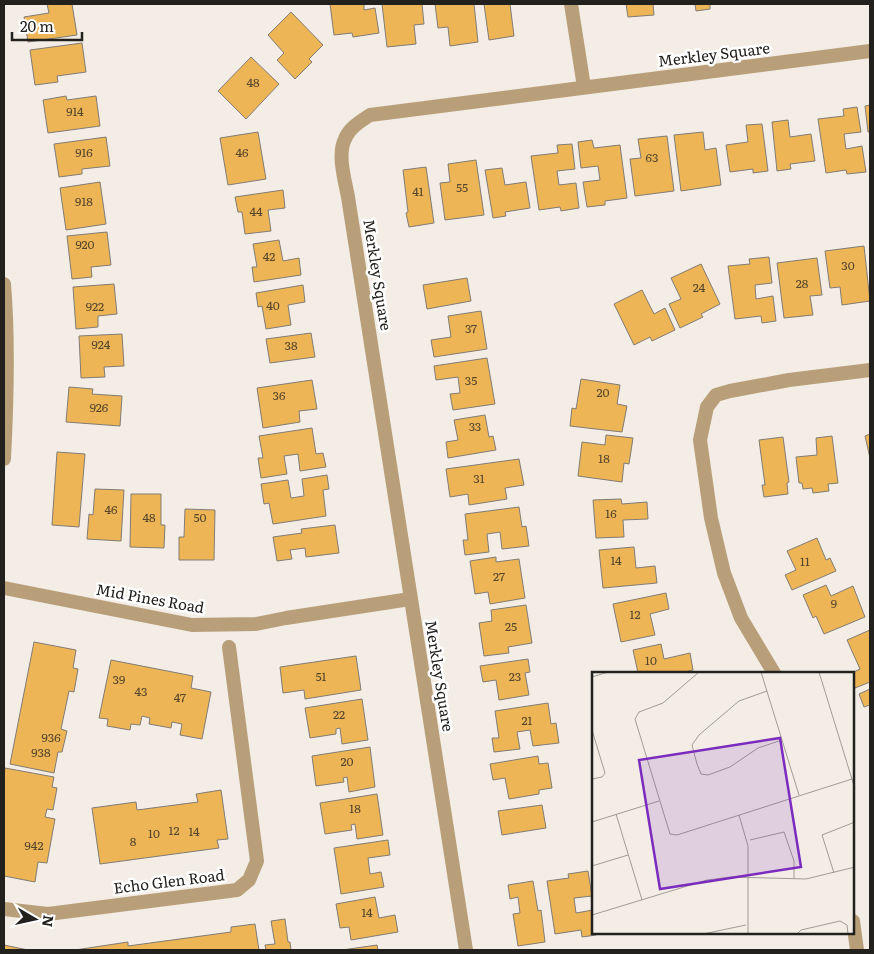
<svg xmlns="http://www.w3.org/2000/svg" width="874" height="954" font-family="Literata,serif">
<style>
.building{fill:#eeb556;stroke:#817c74}
.lines{fill:none;stroke-linecap:round;stroke-linejoin:round}
.minor{stroke:#b89f7a;stroke-width:14}
.tertiary{stroke:#b89f7a;stroke-width:14}
.labels{text-anchor:middle;stroke-width:5;stroke-linejoin:round;paint-order:stroke}
.number-label{font-size:12px;fill:#56462c}
.street-label{font-size:15px;fill:#23211e;stroke:#fff}
.inset-road{fill:none;stroke:#a09b95;stroke-width:1}
.view{fill:#7b2cbf;fill-opacity:0.15;stroke:#7b2cbf;stroke-width:2.5}
.inset-edge{fill:none;stroke:#23211e;stroke-width:2.5}
</style>
<rect width="100%" height="100%" fill="#f3ede5"/>
<g class="building">
<polygon points="47,4 72,4 77,35 28,42 24,17 49,13"/>
<polygon points="330,4 364,4 364,10 375,8 379,33 353,37 352,33 334,35"/>
<polygon points="382,4 422,4 424,24 414,25 416,44 387,47"/>
<polygon points="435,4 474,4 478,42 450,46 448,27 438,28"/>
<polygon points="484,4 510,4 514,36 489,40"/>
<polygon points="626,4 653,4 654,15 628,17"/>
<polygon points="695,4 710,4 710,9 696,11"/>
<polygon points="291,12 323,45 309,59 312,62 295,79 277,60 284,53 268,35"/>
<polygon points="82,43 86,72 57,76 58,82 35,85 30,50"/>
<polygon points="251,57 279,84 246,119 218,91"/>
<polygon points="66,96 67,100 96,96 100,126 48,133 43,100"/>
<polygon points="870,105 870,132 868,132 865,106"/>
<polygon points="857,107 861,132 844,134 846,149 862,146 866,172 847,174 846,170 826,173 818,119 844,116 843,109"/>
<polygon points="788,120 790,137 811,134 815,161 790,164 791,169 777,171 772,122"/>
<polygon points="762,124 768,171 753,173 753,169 730,172 726,145 748,142 746,125"/>
<polygon points="258,132 266,179 228,185 220,138"/>
<polygon points="703,132 705,150 716,148 721,185 681,191 674,135"/>
<polygon points="667,136 674,191 635,196 630,159 641,158 638,139"/>
<polygon points="106,137 110,166 82,169 82,174 59,177 54,144"/>
<polygon points="592,140 594,148 620,145 627,198 605,201 605,205 587,207 583,182 600,180 598,166 581,168 578,142"/>
<polygon points="572,144 575,169 557,171 559,185 576,183 579,208 561,211 560,207 539,210 531,156 558,153 557,145"/>
<polygon points="476,160 484,215 445,220 440,183 450,182 448,164"/>
<polygon points="426,167 434,223 409,227 406,213 408,212 403,170"/>
<polygon points="502,168 505,185 526,182 530,208 505,212 506,216 493,218 485,170"/>
<polygon points="100,182 106,224 66,230 60,188"/>
<polygon points="283,190 285,208 268,210 271,231 245,234 242,212 238,212 235,197"/>
<polygon points="107,232 111,265 91,267 92,277 72,279 67,236"/>
<polygon points="279,240 283,261 299,258 301,275 254,282 252,267 257,267 253,244"/>
<polygon points="864,246 870,301 842,305 840,287 830,288 825,251"/>
<polygon points="769,257 772,283 755,285 756,299 773,296 776,321 762,323 761,316 735,319 728,266 750,264 749,259"/>
<polygon points="817,258 822,295 810,296 813,315 784,318 777,263"/>
<polygon points="701,264 720,304 701,314 703,317 680,328 669,304 681,299 671,278"/>
<polygon points="467,278 471,301 427,309 423,285"/>
<polygon points="114,284 117,314 98,316 98,327 76,329 73,287"/>
<polygon points="303,285 305,302 288,305 291,325 266,329 262,306 258,307 256,293"/>
<polygon points="642,290 654,314 665,308 675,330 652,341 650,337 634,345 614,304"/>
<polygon points="481,311 487,349 434,357 431,340 451,337 448,316"/>
<polygon points="311,333 315,357 270,363 266,339"/>
<polygon points="122,334 124,366 104,367 105,377 81,378 79,336"/>
<polygon points="487,358 495,404 453,410 450,394 460,393 458,377 436,380 434,366"/>
<polygon points="581,379 620,385 617,404 627,406 622,432 570,426 572,408 576,409"/>
<polygon points="312,380 317,409 299,411 300,422 263,428 257,388"/>
<polygon points="69,387 93,389 92,394 122,396 120,426 66,422"/>
<polygon points="485,415 489,437 493,436 496,450 448,458 446,442 458,440 454,420"/>
<polygon points="312,428 316,454 323,453 326,467 300,471 298,454 284,456 287,474 261,478 258,458 263,458 259,436"/>
<polygon points="870,434 870,458 865,436"/>
<polygon points="606,435 633,438 629,464 624,463 622,482 578,476 582,442 605,445"/>
<polygon points="832,436 838,483 828,484 829,491 813,493 812,488 803,489 802,483 799,483 796,457 817,455 816,438"/>
<polygon points="783,437 789,482 787,483 788,494 764,497 762,485 765,485 759,440"/>
<polygon points="57,452 85,454 79,527 52,525"/>
<polygon points="519,459 524,485 505,488 507,499 469,505 468,494 450,497 446,469"/>
<polygon points="327,475 329,489 323,490 326,516 273,524 269,503 264,504 261,484 288,480 291,498 304,496 302,479"/>
<polygon points="95,489 124,490 121,541 87,539 89,514 93,515"/>
<polygon points="131,494 161,494 161,525 165,525 164,548 130,547"/>
<polygon points="621,499 622,504 647,502 648,519 623,520 624,537 596,538 593,500"/>
<polygon points="519,507 522,527 526,526 529,546 502,549 500,532 487,534 489,552 465,555 463,540 468,540 465,514"/>
<polygon points="185,509 215,510 214,560 179,560 179,537 184,537"/>
<polygon points="335,525 339,553 306,557 305,548 290,550 292,559 277,561 273,537 302,533 301,529"/>
<polygon points="817,538 826,560 830,558 836,571 792,590 785,575 796,570 787,551"/>
<polygon points="634,547 636,568 655,566 657,583 603,588 599,550"/>
<polygon points="496,557 496,562 519,559 525,598 490,604 488,592 475,594 470,561"/>
<polygon points="826,585 831,596 853,586 865,617 824,634 816,616 813,618 803,595"/>
<polygon points="666,593 669,609 650,614 655,635 621,642 613,604"/>
<polygon points="526,605 532,643 508,647 509,653 484,656 479,623 492,621 491,610"/>
<polygon points="870,630 870,682 855,688 853,683 852,673 860,669 847,640"/>
<polygon points="34,642 76,650 73,668 78,669 74,692 69,691 61,729 67,731 62,752 58,752 54,773 10,764"/>
<polygon points="661,644 664,659 690,653 693,670 681,673 638,673 633,650"/>
<polygon points="356,656 361,690 305,699 304,690 283,693 280,667"/>
<polygon points="528,659 530,672 525,673 529,695 499,700 496,680 483,682 480,666"/>
<polygon points="111,660 193,676 191,688 211,692 202,739 180,735 182,724 172,722 171,728 149,724 150,718 142,716 140,725 131,724 130,730 107,726 108,719 99,718"/>
<polygon points="870,689 870,705 864,707 859,694"/>
<polygon points="362,699 368,740 342,744 340,728 336,729 336,734 310,738 305,708"/>
<polygon points="548,703 551,724 556,723 559,743 533,746 530,730 517,732 520,749 494,752 492,738 499,738 495,711"/>
<polygon points="370,747 375,787 349,792 347,777 343,778 344,782 316,786 312,756"/>
<polygon points="538,756 539,764 548,763 552,788 539,790 539,794 509,799 505,778 493,780 490,764"/>
<polygon points="5,768 54,777 52,787 57,788 53,810 47,809 45,817 55,819 47,863 38,862 35,882 4,876 4,777"/>
<polygon points="221,790 228,839 217,840 219,848 100,864 92,808 136,802 137,810 198,802 196,794"/>
<polygon points="377,794 383,835 357,839 355,824 351,825 352,830 325,834 320,803"/>
<polygon points="542,805 546,828 502,835 498,811"/>
<polygon points="388,840 390,855 368,858 370,874 381,872 384,887 341,894 334,848"/>
<polygon points="588,871 592,896 574,898 576,913 593,910 593,933 596,933 596,935 582,937 581,930 555,934 547,881 569,878 568,874"/>
<polygon points="533,881 538,911 541,910 545,942 518,946 513,914 520,913 518,897 510,899 508,885"/>
<polygon points="375,897 379,918 395,915 398,932 351,940 349,927 340,928 336,904"/>
<polygon points="285,919 288,942 290,942 291,950 266,950 265,945 275,944 271,921"/>
<polygon points="255,924 259,950 75,950 128,942 128,946 231,932 231,927"/>
<polygon points="4,945 28,950 4,950"/>
<polygon points="377,945 378,950 342,950"/>
</g>
<g class="lines">
<g class="minor">
<polyline points="571,4 584,87"/>
<polyline points="4,588 192,625 256,624 286,618 410,599"/>
<polyline points="774,673 741,618 724,573 711,518 700,440 707,407 716,395 730,391 789,380 870,370"/>
<polyline points="4,909 48,914 237,890 249,880 257,861 229,647"/>
<polyline points="853,921 857,950"/>
<path d="M 466,950 L 348,197 C 345,181 337,154 345,139 C 349,128 361,121 370,115 L 870,51"/>
</g>
<path class="tertiary" d="M 4,284 C 9,342 7,401 4,459"/>
</g>
<g class="labels">
<g class="number-label">
<text x="253" y="87">48</text>
<text x="75" y="116">914</text>
<text x="84" y="157">916</text>
<text x="242" y="157">46</text>
<text x="652" y="162">63</text>
<text x="462" y="192">55</text>
<text x="418" y="196">41</text>
<text x="84" y="206">918</text>
<text x="256" y="216">44</text>
<text x="85" y="249">920</text>
<text x="269" y="261">42</text>
<text x="848" y="270">30</text>
<text x="802" y="288">28</text>
<text x="699" y="292">24</text>
<text x="273" y="310">40</text>
<text x="95" y="311">922</text>
<text x="471" y="333">37</text>
<text x="101" y="349">924</text>
<text x="291" y="350">38</text>
<text x="471" y="385">35</text>
<text x="603" y="397">20</text>
<text x="279" y="400">36</text>
<text x="99" y="412">926</text>
<text x="475" y="431">33</text>
<text x="604" y="463">18</text>
<text x="479" y="483">31</text>
<text x="111" y="514">46</text>
<text x="611" y="518">16</text>
<text x="149" y="522">48</text>
<text x="200" y="522">50</text>
<text x="616" y="565">14</text>
<text x="805" y="566">11</text>
<text x="499" y="581">27</text>
<text x="834" y="608">9</text>
<text x="635" y="619">12</text>
<text x="511" y="631">25</text>
<text x="651" y="665">10</text>
<text x="321" y="681">51</text>
<text x="515" y="681">23</text>
<text x="119" y="684">39</text>
<text x="141" y="696">43</text>
<text x="180" y="702">47</text>
<text x="339" y="719">22</text>
<text x="527" y="725">21</text>
<text x="51" y="742">936</text>
<text x="41" y="757">938</text>
<text x="347" y="766">20</text>
<text x="355" y="813">18</text>
<text x="174" y="835">12</text>
<text x="194" y="836">14</text>
<text x="154" y="838">10</text>
<text x="133" y="846">8</text>
<text x="34" y="850">942</text>
<text x="367" y="917">14</text>
</g>
<g class="street-label">
<text transform="translate(714 55) rotate(-7)" y="5">Merkley Square</text>
<text transform="translate(377 275) rotate(81)" y="5">Merkley Square</text>
<text transform="translate(150 599) rotate(10)" y="5">Mid Pines Road</text>
<text transform="translate(439 676) rotate(81)" y="5">Merkley Square</text>
<text transform="translate(169 882) rotate(-7)" y="5">Echo Glen Road</text>
</g>
</g>
<g transform="translate(592 672)">
<rect width="262" height="262" fill="#f3ede5"/>
<path class="inset-road" d="M 107,0 L 71,31 L 47,40 L 43,47 L 78,162 L 85,163 L 260,107M 169,0 L 207,123M 227,0 L 263,117M 0,5 L 16,0M 175,19 L 147,29 L 107,63 L 100,73 L 105,92 L 109,102 L 116,103 L 138,95 L 166,76 L 190,68M 0,58 L 13,101 L 10,105 L 0,107M 24,142 L 50,228M 147,143 L 156,174 L 156,262M 0,150 L 67,129M 158,168 L 192,160 L 202,189 L 202,207M 0,194 L 36,183M 242,201 L 230,163 L 263,150M 0,243 L 115,208 L 139,205 L 214,207 L 263,195M 111,262 L 154,253M 205,262 L 209,258 L 248,249 L 255,253 L 256,262"/>
<path class="view" d="M 188,66 L 209,195 L 68,217 L 47,88 Z"/>
<rect width="262" height="262" class="inset-edge"/>
</g>
<rect width="874" height="954" fill="none" stroke="#23211e" stroke-width="10"/>
<g transform="translate(35 919) rotate(99)" stroke="#ffffff" stroke-width="4" paint-order="stroke">
<path d="M0-4L9 19L0 12L-9 19Z" fill="#23211e"/>
<text y="-8" font-size="14" font-weight="bold" text-anchor="middle" fill="#23211e">N</text>
</g>
<path d="M12 32v8h70v-8" fill="none" stroke="#23211e" stroke-width="2.5"/>
<text x="20" y="32" font-size="15" fill="#23211e" stroke="#ffffff" stroke-width="4" paint-order="stroke">20 m</text>
</svg>
